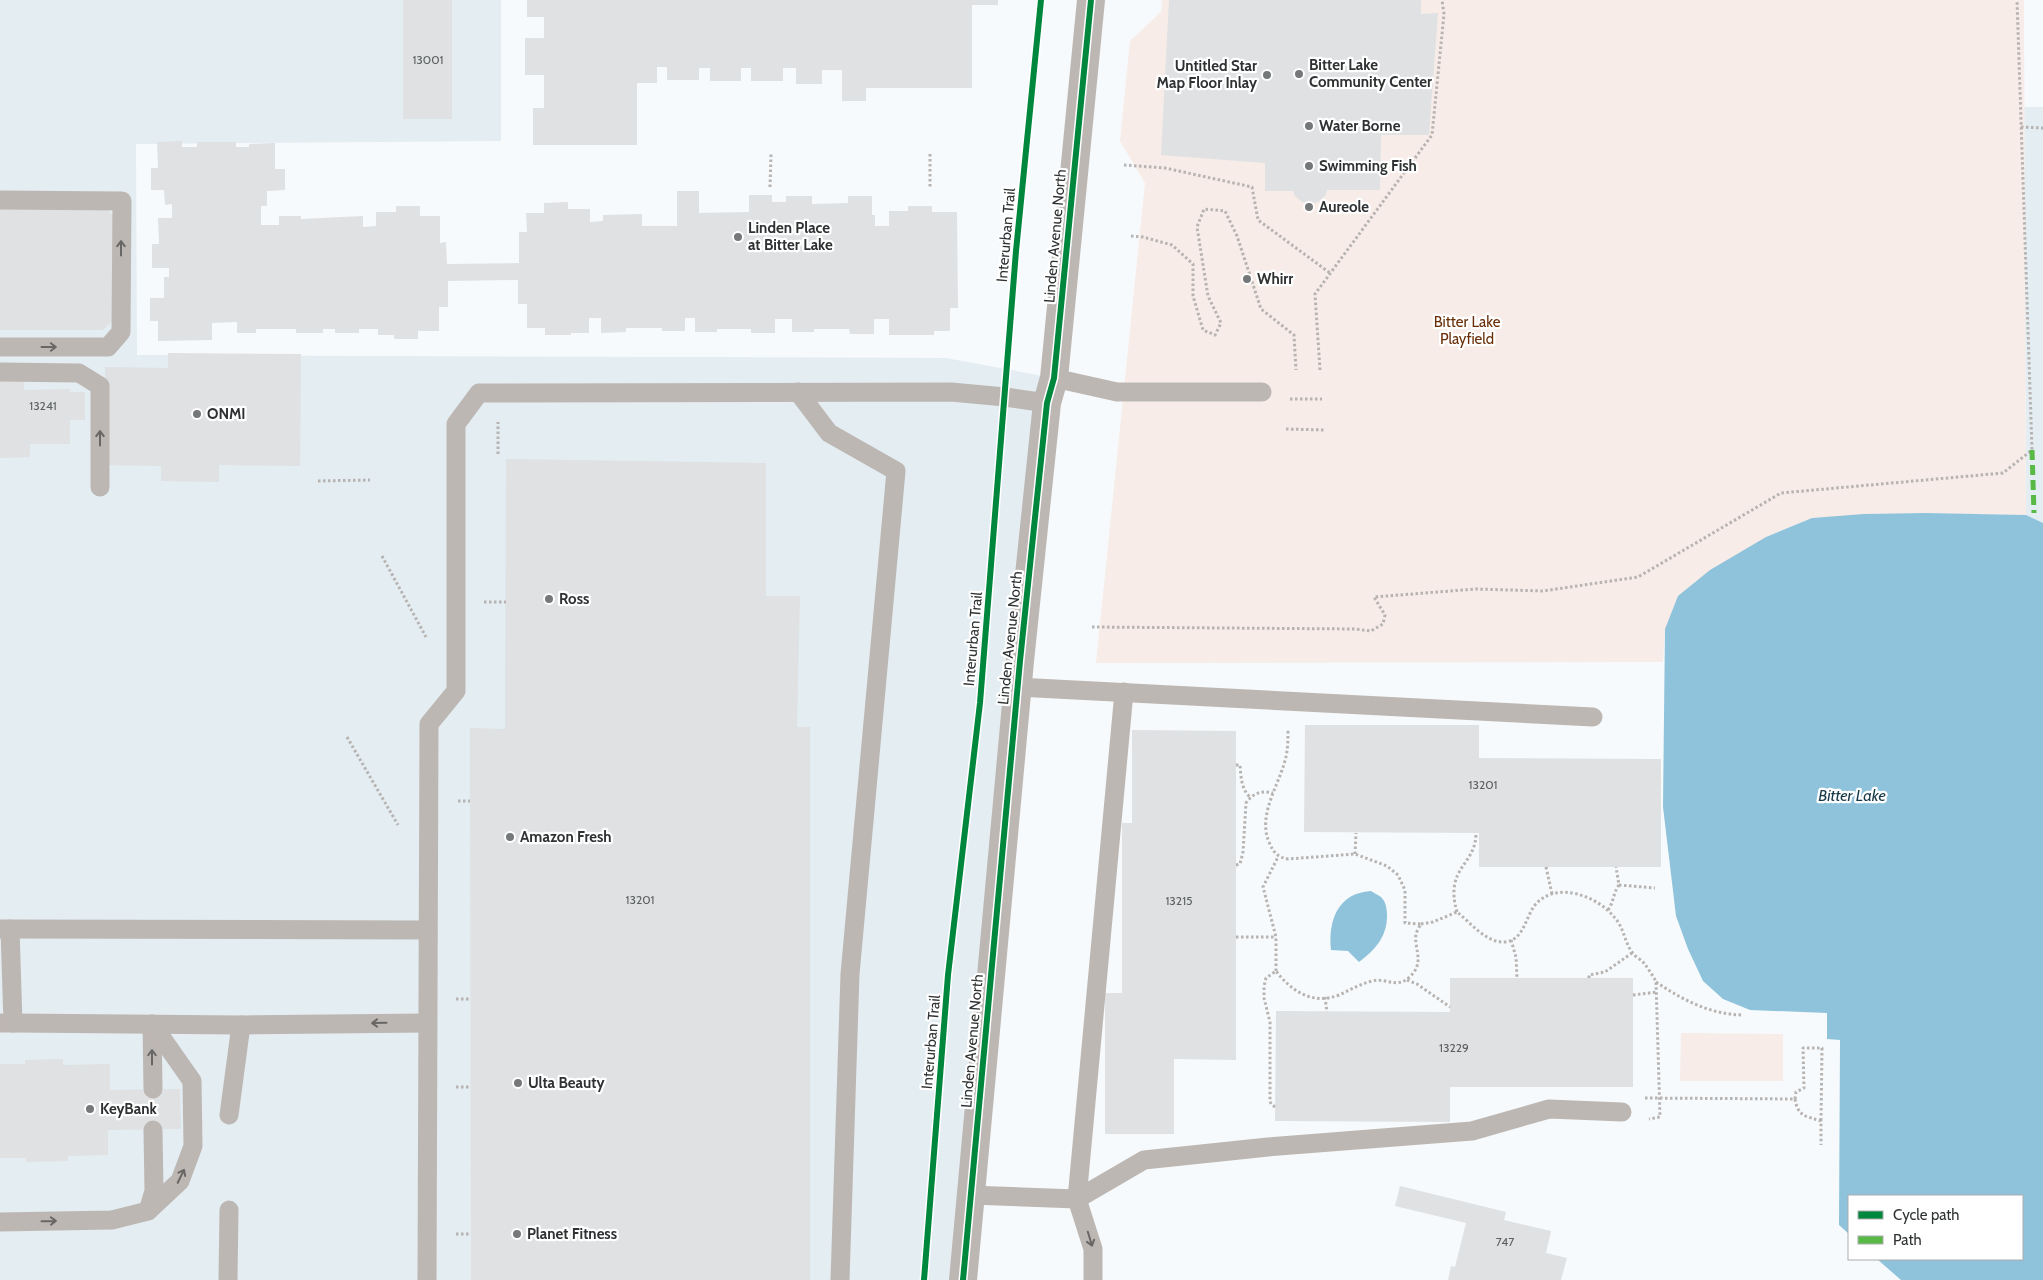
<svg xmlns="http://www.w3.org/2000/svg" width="2043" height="1280" font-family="Cabin,sans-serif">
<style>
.built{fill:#e3edf2}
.green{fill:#f7ece7}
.water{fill:#8ec3db}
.building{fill:#dfe1e3}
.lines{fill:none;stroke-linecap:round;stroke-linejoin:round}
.path{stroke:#b7b3b1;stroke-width:3;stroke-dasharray:2.5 2.5;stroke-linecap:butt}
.service{stroke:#bdb7b3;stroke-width:19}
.tertiary{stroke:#bdb7b3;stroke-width:28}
.quiet{stroke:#58b947;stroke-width:5;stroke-dasharray:10 5;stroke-linecap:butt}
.cycleway-casing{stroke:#fff;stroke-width:9}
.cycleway{stroke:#00873e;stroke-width:6}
.oneway{stroke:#686766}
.poi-dot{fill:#757879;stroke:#fff;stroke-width:2}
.labels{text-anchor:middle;stroke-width:4.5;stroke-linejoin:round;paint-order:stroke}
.number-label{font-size:12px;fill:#5d6061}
.poi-label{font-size:15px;font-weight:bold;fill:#2f3233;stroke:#fff;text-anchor:start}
.street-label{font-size:15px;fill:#2f3233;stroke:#fff}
.park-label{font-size:15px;fill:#682e07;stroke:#fff}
.water-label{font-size:16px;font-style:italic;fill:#163847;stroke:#fff}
</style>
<rect width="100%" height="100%" fill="#f7fafc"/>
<g class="built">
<polygon points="0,0 501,0 501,141 136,144 137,355 946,358 1054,378 963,1280 0,1280"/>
<polygon points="2024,107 2043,107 2043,523 2026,515"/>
</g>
<g class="green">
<polygon points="1162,0 2024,0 2026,515 1919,513 1812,518 1766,537 1665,629 1663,662 1096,663 1145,183 1120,141 1130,41 1161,12"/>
<polygon points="1681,1033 1783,1034 1783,1081 1680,1081"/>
</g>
<g class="water">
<polygon points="1926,513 2026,515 2043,523 2043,1280 1901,1280 1877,1259 2022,1259 2022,1196 1849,1196 1849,1234 1839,1225 1840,1040 1827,1039 1827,1013 1750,1010 1723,999 1703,981 1688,949 1676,916 1663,807 1665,629 1678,596 1710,570 1766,537 1812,518 1864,514"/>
<path d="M 1371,891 C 1374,893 1378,895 1381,897 C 1386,902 1387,909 1387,916 C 1387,937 1375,950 1359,962 L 1348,951 L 1331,950 C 1328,920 1338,893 1371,891 Z"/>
</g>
<g class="building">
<rect x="403" y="0" width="49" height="119"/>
<polygon points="527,0 998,0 998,5 972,5 972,88 866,88 866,101 842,101 842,70 822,70 822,84 796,84 796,68 783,68 783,81 751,81 751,68 741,68 741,81 710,81 710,68 699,68 699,80 667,80 667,67 657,67 657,83 637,83 637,145 533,145 533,108 544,108 544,75 525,75 525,38 544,38 544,17 527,17"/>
<polygon points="1169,0 1421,0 1421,14 1438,13 1429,135 1381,135 1380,190 1327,190 1325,196 1318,202 1310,204 1302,202 1295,196 1293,191 1265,191 1265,163 1161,155"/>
<polygon points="182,141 182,147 197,147 197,142 236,142 236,147 249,147 249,144 275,143 275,169 285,169 285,190 267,191 267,206 261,206 261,225 279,225 279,216 301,216 301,219 363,216 363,227 376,226 376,212 396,212 396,206 420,206 420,216 440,216 440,243 446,242 447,264 519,263 519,232 527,232 526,213 544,213 544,203 568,202 568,209 590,209 590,222 603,221 603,215 642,214 642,226 677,226 677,191 699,191 699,213 749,212 749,195 772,195 772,202 786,202 786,196 812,196 812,204 848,203 848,196 872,196 872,215 875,215 875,226 889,226 889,211 908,211 908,206 932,206 932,212 957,212 958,308 950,308 950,331 934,331 934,335 889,335 889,319 874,319 874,334 850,334 849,329 814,329 814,332 792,332 792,319 775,319 775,333 751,333 751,329 717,329 717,332 695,332 695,318 685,318 685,331 662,331 662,328 626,328 626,332 601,333 601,318 589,318 589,333 571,333 571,335 545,335 545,328 527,328 527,304 518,304 518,280 448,281 448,307 439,307 439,331 418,331 418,339 394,339 394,335 378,335 378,329 359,329 359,333 335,333 335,329 323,329 323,333 296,333 296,329 256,329 256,333 237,333 237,322 212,323 212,340 158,341 158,321 150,321 150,298 164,298 164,277 169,277 169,268 152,268 152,244 159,244 158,218 172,218 172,204 165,205 164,190 151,190 151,168 158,168 157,142"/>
<polygon points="0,206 103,206 114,216 114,319 103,330 0,330"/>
<polygon points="168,353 301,354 300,466 219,465 219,482 161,481 161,466 104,465 105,367 168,368"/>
<polygon points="24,377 24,390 70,389 70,392 85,392 85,420 70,420 70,444 30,444 30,457 0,458 0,378"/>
<polygon points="506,459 766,463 766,596 800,596 797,727 810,727 810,1280 471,1280 470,728 505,729"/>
<polygon points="1305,725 1479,725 1479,758 1661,759 1661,867 1479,867 1479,833 1304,832"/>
<polygon points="1132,730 1236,731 1236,1060 1174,1059 1174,1134 1105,1134 1105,993 1122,993 1122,823 1132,823"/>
<polygon points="1450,978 1633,978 1633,1087 1450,1087 1450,1122 1275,1121 1276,1011 1450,1012"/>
<polygon points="63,1059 63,1065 110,1064 110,1090 180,1089 181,1129 108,1130 108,1155 68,1156 68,1161 26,1162 26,1158 0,1158 0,1064 25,1064 25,1060"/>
<polygon points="1400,1186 1506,1212 1504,1220 1551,1231 1546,1253 1567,1258 1561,1280 1448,1280 1451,1266 1455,1267 1466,1223 1395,1206"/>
</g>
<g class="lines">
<g class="path">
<polyline points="2021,127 2043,128"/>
<polyline points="930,154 930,188"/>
<polyline points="1124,165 1165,168 1252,187 1258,220 1330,273"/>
<polyline points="770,187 771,154"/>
<polyline points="1131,236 1143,237 1172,245 1193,264 1193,296 1203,330 1215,335 1221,323 1208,296 1197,227 1204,209 1225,211 1237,236 1261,309 1294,335 1296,370"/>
<polyline points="1320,370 1315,294 1432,135 1444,14 1442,0"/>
<polyline points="1290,399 1322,399"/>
<polyline points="1286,429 1324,430"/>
<polyline points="498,454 498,422"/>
<polyline points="318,481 370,480"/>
<polyline points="382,556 426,637"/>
<polyline points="484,602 506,602"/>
<polyline points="1092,627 1355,629 1371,631 1383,624 1385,615 1374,597 1476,589 1543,591 1638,577 1781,493 2003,473 2032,450 2017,0"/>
<polyline points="347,737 398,825"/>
<path d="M 1236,765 L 1240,765 C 1241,776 1241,789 1250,797"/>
<polyline points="458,801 470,801"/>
<polyline points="1355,854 1356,833"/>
<path d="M 1236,865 L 1240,864 L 1243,852 L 1246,803 C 1253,793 1262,790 1273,793"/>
<polyline points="1546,867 1552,894"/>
<polyline points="1619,885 1655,888"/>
<path d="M 1608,910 C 1614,902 1613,893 1619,885 L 1616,867"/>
<path d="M 1457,912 C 1444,867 1476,866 1476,833"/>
<path d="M 1421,924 L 1433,922 L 1457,912 C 1471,923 1486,943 1505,942 C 1524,940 1525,918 1535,905 C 1556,880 1598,896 1615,918 C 1624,928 1624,941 1632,952 C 1634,956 1640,959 1643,962 C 1648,968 1652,975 1656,981 L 1660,1117 L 1649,1119"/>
<polyline points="1236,937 1275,937"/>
<polyline points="1511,940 1516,957 1517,978"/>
<polyline points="1276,971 1276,937 1263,887 1278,857"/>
<polyline points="1589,978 1589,975 1605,972 1632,953"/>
<polyline points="1407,980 1417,984 1450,1007"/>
<path d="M 1656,982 C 1683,1000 1709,1014 1742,1015"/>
<polyline points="1633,995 1657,992"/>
<polyline points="1325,997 1327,1012"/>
<polyline points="456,999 470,999"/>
<polyline points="456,1087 470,1087"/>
<path d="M 1645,1098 L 1795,1099 C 1798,1117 1806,1116 1821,1121 L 1821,1145"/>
<polyline points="1795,1099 1796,1092 1804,1088 1803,1048 1822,1048 1821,1121"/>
<path d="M 1275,1107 L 1271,1104 L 1270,1101 L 1270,1022 L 1264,998 L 1264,986 L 1266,978 L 1276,971 C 1292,992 1313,1005 1339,995 C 1350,990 1360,984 1372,981 C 1388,977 1399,992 1414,972 C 1423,959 1414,948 1416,934 C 1417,931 1419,927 1421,924 L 1405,923 L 1405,890 L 1398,875 L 1387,866 L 1355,854 L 1288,859 C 1277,857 1273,852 1269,842 C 1258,816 1277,788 1284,764 C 1288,752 1288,741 1288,729"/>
<polyline points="456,1234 470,1234"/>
</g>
<g class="service">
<polyline points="0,200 122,201 121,332 108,347 0,347"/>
<polyline points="0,372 79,373 100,386 100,487"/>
<polyline points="1054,378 1117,392 1262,392"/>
<polyline points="798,392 829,433 896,471 850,974 840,1280"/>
<polyline points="1017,687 1593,717"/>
<polyline points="0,929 428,930"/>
<polyline points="1,1023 13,1023 10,929"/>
<polyline points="13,1023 241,1025 427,1023"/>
<polyline points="152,1024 153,1089"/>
<polyline points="229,1115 241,1025"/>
<polyline points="970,1195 1077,1199 1144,1160 1268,1147 1472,1131 1549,1109 1622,1112"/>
<polyline points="148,1211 154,1191 153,1130"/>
<polyline points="0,1222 112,1220 148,1211 180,1181 193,1146 192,1081 152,1024"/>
<polyline points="228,1280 229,1210"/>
<polyline points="427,1280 429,724 456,691 456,424 479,393 951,392 1005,397 1047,403"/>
<polyline points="1093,1280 1093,1249 1077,1199 1124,692"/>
</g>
<polyline class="tertiary" points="963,1280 1020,661 1047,403 1054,378 1091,0"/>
<polyline class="quiet" points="2032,450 2034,513"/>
<g class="cycleway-casing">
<g id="cycleway">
<polyline points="924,1280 948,975 980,703 1016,251 1041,0"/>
<polyline points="963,1280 1020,661 1047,403 1054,378 1091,0"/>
</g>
</g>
<use href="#cycleway" class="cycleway"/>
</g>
<defs><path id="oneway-shaft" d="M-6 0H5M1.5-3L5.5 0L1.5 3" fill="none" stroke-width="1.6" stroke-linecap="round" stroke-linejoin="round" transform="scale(1.25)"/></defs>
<g class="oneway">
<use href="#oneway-shaft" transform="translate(121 248) rotate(-90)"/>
<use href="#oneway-shaft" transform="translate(49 347)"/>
<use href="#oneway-shaft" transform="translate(100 438) rotate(-90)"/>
<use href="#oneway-shaft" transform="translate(379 1023) rotate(179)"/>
<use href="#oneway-shaft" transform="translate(152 1057) rotate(-90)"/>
<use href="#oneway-shaft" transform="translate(181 1176) rotate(-64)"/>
<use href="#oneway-shaft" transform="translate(49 1221) rotate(-1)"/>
<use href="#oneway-shaft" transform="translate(1090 1239) rotate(73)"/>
</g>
<g class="poi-dot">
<circle cx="1299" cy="74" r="5"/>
<circle cx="1267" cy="75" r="5"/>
<circle cx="1309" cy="126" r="5"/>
<circle cx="1309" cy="166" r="5"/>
<circle cx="1309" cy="207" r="5"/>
<circle cx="738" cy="237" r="5"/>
<circle cx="1247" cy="279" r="5"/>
<circle cx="197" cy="414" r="5"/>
<circle cx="549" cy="599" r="5"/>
<circle cx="510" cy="837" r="5"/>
<circle cx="518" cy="1083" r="5"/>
<circle cx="90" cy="1109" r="5"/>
<circle cx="517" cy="1234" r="5"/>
</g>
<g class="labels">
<g class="number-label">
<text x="428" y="64">13001</text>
<text x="43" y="410">13241</text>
<text x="1483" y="789">13201</text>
<text x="640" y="904">13201</text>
<text x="1179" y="905">13215</text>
<text x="1454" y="1052">13229</text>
<text x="1505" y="1246">747</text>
</g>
<g class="poi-label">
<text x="1309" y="70">Bitter Lake<tspan x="1309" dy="17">Community Center</tspan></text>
<text x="1257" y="71" text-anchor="end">Untitled Star<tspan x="1257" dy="17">Map Floor Inlay</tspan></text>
<text x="1319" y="131">Water Borne</text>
<text x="1319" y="171">Swimming Fish</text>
<text x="1319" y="212">Aureole</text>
<text x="748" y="233">Linden Place<tspan x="748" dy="17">at Bitter Lake</tspan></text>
<text x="1257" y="284">Whirr</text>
<text x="207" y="419">ONMI</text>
<text x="559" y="604">Ross</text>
<text x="520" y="842">Amazon Fresh</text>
<text x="528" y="1088">Ulta Beauty</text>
<text x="100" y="1114">KeyBank</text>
<text x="527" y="1239">Planet Fitness</text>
</g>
<g class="street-label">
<text transform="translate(1006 235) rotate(-85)" y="5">Interurban Trail</text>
<text transform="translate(1055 236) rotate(-85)" y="5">Linden Avenue North</text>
<text transform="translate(1010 638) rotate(-84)" y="5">Linden Avenue North</text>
<text transform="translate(973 639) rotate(-85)" y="5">Interurban Trail</text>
<text transform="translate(972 1041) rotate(-85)" y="5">Linden Avenue North</text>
<text transform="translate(931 1042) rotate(-85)" y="5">Interurban Trail</text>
</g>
<g class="park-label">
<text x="1467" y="327">Bitter Lake<tspan x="1467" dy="17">Playfield</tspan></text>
</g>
<g class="water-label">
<text x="1852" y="801">Bitter Lake</text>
</g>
</g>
<rect x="1848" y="1195" width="175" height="65" fill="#ffffff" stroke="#acadad"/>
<rect x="1858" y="1211" width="25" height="8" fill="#00873e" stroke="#acadad"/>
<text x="1893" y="1220" font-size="15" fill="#2f3233">Cycle path</text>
<rect x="1858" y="1236" width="25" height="8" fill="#58b947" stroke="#acadad"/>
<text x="1893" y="1245" font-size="15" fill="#2f3233">Path</text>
</svg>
